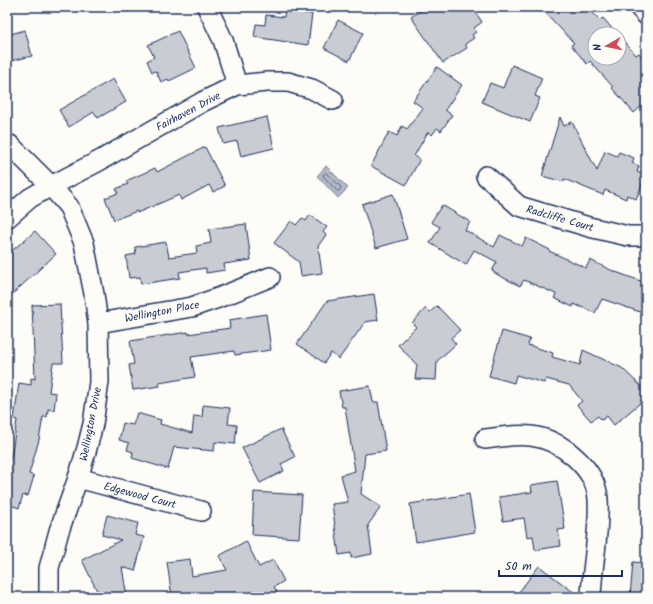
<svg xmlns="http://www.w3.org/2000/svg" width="653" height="604" font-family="Kalam,sans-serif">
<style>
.water{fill:#b3b8c5;stroke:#76819c}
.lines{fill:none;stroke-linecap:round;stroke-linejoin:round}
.shore{stroke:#586687;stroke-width:1}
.building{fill:#c9ccd3;stroke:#1b2f5e}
.minor-casing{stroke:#1b2f5e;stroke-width:22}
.minor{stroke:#fdfcf7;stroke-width:19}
.labels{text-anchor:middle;stroke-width:3.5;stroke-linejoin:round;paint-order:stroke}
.street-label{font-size:11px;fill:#1b2f5e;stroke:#fdfcf7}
</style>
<rect width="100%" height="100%" fill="#fdfcf7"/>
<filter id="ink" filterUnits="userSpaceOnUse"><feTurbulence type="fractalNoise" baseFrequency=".025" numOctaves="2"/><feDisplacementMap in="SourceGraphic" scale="8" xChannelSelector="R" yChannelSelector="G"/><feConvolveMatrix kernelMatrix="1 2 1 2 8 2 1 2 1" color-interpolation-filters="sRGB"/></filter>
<g filter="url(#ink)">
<polygon class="water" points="326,166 348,188 338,198 317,176"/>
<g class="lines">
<polygon class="shore" points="326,173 341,187 339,191 337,191 324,177 323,175"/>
</g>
<g class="building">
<polygon points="426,7 472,7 482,22 474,28 476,32 472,35 474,38 465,44 467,48 443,63 411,17"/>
<polygon points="540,7 587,7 600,20 603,18 617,34 595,34 595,58 619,58 619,36 636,55 639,53 646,61 646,102 634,113 612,88 613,87 590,61 587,64 571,45 574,43"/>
<polygon points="285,10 312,14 308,45 254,37 256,24 265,25 266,15 284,17"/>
<polygon points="338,20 363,33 349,61 324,48"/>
<polygon points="25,30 32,56 7,62 7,35"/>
<polygon points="178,31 196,68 169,81 168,79 161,82 156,71 152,72 147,61 154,57 148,45"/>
<polygon points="512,65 542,78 535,96 540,98 530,122 482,102 490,83 503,88"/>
<polygon points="437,67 462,85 445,110 452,115 441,131 437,128 432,135 428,132 414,156 420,159 406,185 371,166 389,132 397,136 402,126 407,129 423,108 413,101"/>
<polygon points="113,79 126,102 98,118 94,112 69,127 59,110"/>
<polygon points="267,117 274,148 241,156 237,141 223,144 219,128"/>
<polygon points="560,117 564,126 572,122 597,171 605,151 617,156 619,152 634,158 632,163 639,166 637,172 646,176 636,199 627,195 626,199 605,190 603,195 564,179 564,182 542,176"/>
<polygon points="205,147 225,186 213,192 209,185 181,200 179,195 137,213 137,211 114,220 105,198 118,193 116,189 128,184 126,181 155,168 157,172"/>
<polygon points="393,194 407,239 376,248 362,204"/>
<polygon points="442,205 470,222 465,230 494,247 500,235 522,246 526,238 550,250 549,251 586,268 590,260 613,271 646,283 646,314 602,299 595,313 574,304 573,307 554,298 556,294 524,280 520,286 498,275 492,271 497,262 474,250 466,265 430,243 440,227 431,222"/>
<polygon points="310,215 327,227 323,232 326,235 318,246 322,273 301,276 299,262 274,243 291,221 296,225 302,218 306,221"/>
<polygon points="246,224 251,260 224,264 225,270 206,273 206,268 179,272 180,278 141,284 140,277 129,278 126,256 136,254 135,247 166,242 169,257 197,253 196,246 211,243 209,229"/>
<polygon points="35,231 56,254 7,299 7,255"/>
<polygon points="374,294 378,320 365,322 339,359 331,353 324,363 297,344 327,301"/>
<polygon points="60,304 63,363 53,363 49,392 56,393 54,410 48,409 47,417 43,417 39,440 29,474 34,476 28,496 23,495 19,508 7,504 7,457 11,458 17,420 14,419 19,383 31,385 31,378 35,379 32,305"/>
<polygon points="437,306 460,330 451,338 456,344 437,361 436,380 415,379 417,365 398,345 416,327 412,323 426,308 430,312"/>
<polygon points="266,314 271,350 235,355 234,351 191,357 195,377 159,383 160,386 133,390 129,365 134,364 130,341 188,332 188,334 230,328 229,320"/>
<polygon points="502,331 530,339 528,345 553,353 552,357 580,365 583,350 622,368 646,391 646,398 614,425 607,416 602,420 598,416 591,421 577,405 582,401 569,385 546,379 544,383 516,375 514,383 489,376"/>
<polygon points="370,386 373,402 378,402 386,451 365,454 361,494 381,507 368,525 372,554 351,558 351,553 339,555 332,504 348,502 341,475 355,471 345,407 342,407 339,391"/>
<polygon points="203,405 230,408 228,424 237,425 235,444 215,442 214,451 174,447 168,469 132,458 133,452 127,450 129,443 119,440 123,423 133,425 137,413 161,420 160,424 192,433 194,416 202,417"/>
<polygon points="281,429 295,457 281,464 284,471 260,483 242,448"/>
<polygon points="557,481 565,529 558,530 561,546 535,550 533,536 527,537 524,518 503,521 499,497 532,492 531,485"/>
<polygon points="254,492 302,495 299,538 252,535"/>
<polygon points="469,494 475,532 416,542 410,504"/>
<polygon points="107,515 138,523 135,535 144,537 135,571 122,567 127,597 100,597 82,560 121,540 102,535"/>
<polygon points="246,541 259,567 273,560 284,581 274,587 277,592 267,597 172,597 167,562 190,559 192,576 227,570 219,556"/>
<polygon points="633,562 646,563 646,597 630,597"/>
<polygon points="539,566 580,597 515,597"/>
</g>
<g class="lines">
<g class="minor-casing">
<g id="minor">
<polyline points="207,7 223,40 237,85"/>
<polyline points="639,7 646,15"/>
<polyline points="10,145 51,186 69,207 84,243 94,294 98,323 99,382 93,424 87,448 78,478 59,531 49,568 49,597"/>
<polyline points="486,176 519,206 589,227 628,236 646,236"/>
<polyline points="7,218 30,198 51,186 99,161 204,101 237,85 267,82 288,82 312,89 333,100"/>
<polyline points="98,323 192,307 218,298 270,277"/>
<path d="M 485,439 C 501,437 516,434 531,436 C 560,439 596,468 598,499 C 600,531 592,565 591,597"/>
<polyline points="78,478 201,511"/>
</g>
</g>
<use href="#minor" class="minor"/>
</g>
</g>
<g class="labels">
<g class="street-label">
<text transform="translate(188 111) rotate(-28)" y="4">Fairhaven Drive</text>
<text transform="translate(560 218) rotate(16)" y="4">Radcliffe Court</text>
<text transform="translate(162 311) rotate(-11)" y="4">Wellington Place</text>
<text transform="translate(90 424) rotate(-79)" y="4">Wellington Drive</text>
<text transform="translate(140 495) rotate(15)" y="4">Edgewood Court</text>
</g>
</g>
<rect width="653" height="604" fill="none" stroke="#fdfcf7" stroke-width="24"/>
<rect x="12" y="12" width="629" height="580" fill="none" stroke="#1b2f5e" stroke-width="1.5" filter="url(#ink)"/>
<g transform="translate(607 46) rotate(261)"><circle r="19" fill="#fdfcf7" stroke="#a3aaba"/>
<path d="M0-3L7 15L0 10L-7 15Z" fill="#d1495b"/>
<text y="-6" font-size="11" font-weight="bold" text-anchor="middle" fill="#1b2f5e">N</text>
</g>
<path d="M499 570v6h123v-6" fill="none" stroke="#1b2f5e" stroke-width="2"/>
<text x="505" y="570" font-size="12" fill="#1b2f5e" stroke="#fdfcf7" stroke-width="3" paint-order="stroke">50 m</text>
</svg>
